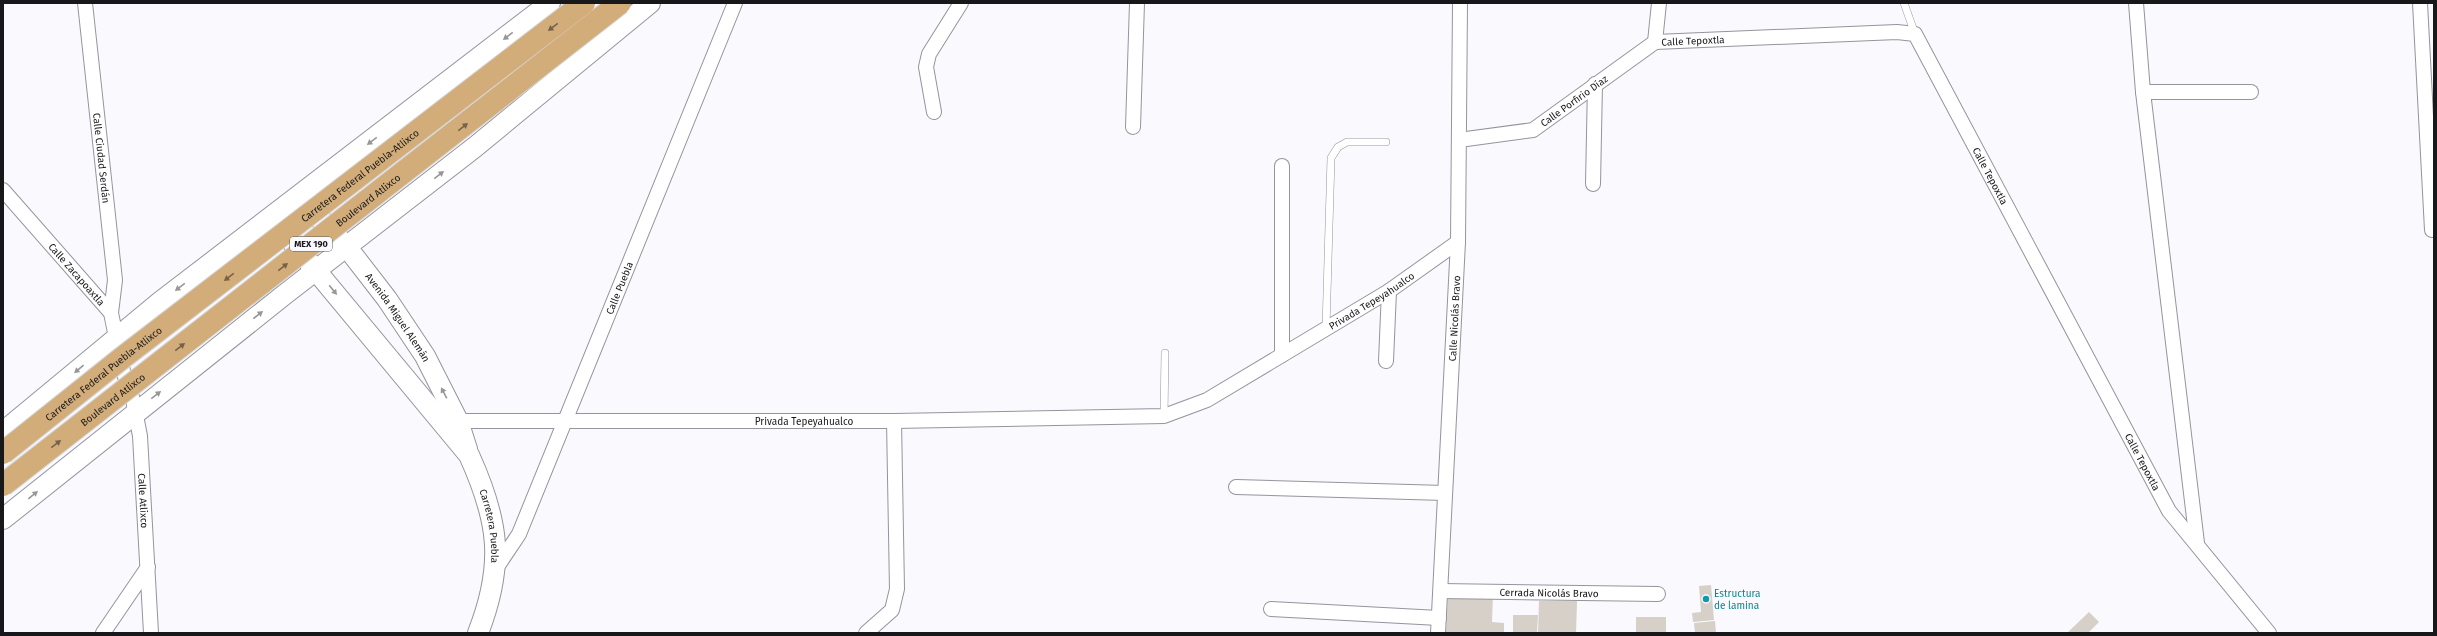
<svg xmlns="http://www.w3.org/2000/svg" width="2437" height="636" font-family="'Fira Sans',sans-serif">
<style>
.building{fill:#d7d0c9}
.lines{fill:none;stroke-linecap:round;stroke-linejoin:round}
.service-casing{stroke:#94949d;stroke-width:8}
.minor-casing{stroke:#94949d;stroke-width:16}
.secondary-casing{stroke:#94949d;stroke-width:22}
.service{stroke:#fff;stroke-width:7}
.minor{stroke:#fff;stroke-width:14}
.secondary{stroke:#fff;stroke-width:20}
.primary-bridge-casing{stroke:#d5d5d6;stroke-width:24;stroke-linecap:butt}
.primary-bridge{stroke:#d3ad79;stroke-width:22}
.oneway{fill:#76624a}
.oneway2{fill:#979798}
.culture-dot{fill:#0f9aa8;stroke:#f9f9fe;stroke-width:1.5}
.labels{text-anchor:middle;stroke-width:3;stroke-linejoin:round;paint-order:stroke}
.shield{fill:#f9f9fe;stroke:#5c5c5f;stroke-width:1}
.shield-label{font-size:9px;font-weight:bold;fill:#18181b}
.street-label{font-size:10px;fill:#18181b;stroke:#f9f9fe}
.culture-label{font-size:10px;fill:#0d838f;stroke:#f9f9fe;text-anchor:start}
</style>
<rect width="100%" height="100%" fill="#f9f9fe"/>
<g class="building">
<polygon points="1711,585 1714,620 1693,622 1692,613 1701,612 1699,586"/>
<polygon points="1448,592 1493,594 1492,622 1504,623 1504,633 1446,633"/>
<polygon points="1539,601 1577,601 1576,633 1538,633"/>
<polygon points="2089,612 2099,622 2088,633 2067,633"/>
<polygon points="1513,615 1538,615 1537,633 1513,632"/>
<rect x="1636" y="617" width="30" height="16"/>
<polygon points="1715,621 1716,633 1695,633 1694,623"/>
</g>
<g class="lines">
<g class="service-casing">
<g id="service">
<polyline points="1904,3 1915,34"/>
<polyline points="1326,328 1331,158 1338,147 1347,142 1386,142"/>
<polyline points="1164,416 1165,353"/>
</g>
</g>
<g class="minor-casing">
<g id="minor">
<path id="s1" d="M 85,3 L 115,280 L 111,313"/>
<polyline points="2136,3 2143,92 2197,543"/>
<polyline points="2420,3 2432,230"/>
<path id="s2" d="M 1655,42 L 1897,32 L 1915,34 L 2169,511 L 2269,633"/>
<polyline points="1655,42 1659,3"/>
<polyline points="2143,92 2251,92"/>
<polyline points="934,112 926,67 929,54 961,3"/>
<polyline points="1133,127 1137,3"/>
<path id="s3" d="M 1459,140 L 1533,130 L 1655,42"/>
<polyline points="1593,184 1595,84"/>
<path id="s4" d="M 3,190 L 111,313 L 123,371 L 133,400 L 140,436 L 151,633"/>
<polyline points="1282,355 1282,166"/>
<polyline points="1386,361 1389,291"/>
<path id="s5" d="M 450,425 L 458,421 L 894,421 L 1164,416 L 1207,400 L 1389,291 L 1458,242"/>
<polyline points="1236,487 1445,493"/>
<path id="s6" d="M 495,570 L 519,534 L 735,3"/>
<path id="s7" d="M 1441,591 L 1658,594"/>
<polyline points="1271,609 1439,618"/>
<polyline points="103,633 148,567"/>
<polyline points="866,633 892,610 897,589 894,421"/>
<path id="s8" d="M 1438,633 L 1458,242 L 1460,3"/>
</g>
</g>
<g class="secondary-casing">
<g id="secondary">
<path id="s9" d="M 302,200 L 346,246 L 387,299 L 425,356 L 458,421 L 467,449"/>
<path id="s10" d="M 274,220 L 469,455 C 499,521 505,564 478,633"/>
<polyline points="3,432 160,302 550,3"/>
<polyline points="3,519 284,295 475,147 650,3"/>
</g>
</g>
<use href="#service" class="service"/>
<use href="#minor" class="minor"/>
<use href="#secondary" class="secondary"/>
<g class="primary-bridge-casing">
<g id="primary-bridge">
<path id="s11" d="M 3,453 L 122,358 L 584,3"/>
<path id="s12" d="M 3,485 L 620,3"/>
</g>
</g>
<use href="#primary-bridge" class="primary-bridge"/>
</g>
<defs><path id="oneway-solid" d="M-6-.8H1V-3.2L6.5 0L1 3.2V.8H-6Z"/></defs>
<g class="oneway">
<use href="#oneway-solid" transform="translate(553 27) rotate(143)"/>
<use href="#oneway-solid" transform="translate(463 127) rotate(-38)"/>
<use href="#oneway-solid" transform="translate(283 267) rotate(-38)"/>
<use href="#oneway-solid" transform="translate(229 277) rotate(143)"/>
<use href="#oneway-solid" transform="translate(180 347) rotate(-38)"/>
<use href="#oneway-solid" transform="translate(56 444) rotate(-38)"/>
</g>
<g class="oneway2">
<use href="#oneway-solid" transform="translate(508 36) rotate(142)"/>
<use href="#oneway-solid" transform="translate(372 141) rotate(143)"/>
<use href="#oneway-solid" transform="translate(439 175) rotate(-38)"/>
<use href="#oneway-solid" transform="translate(180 287) rotate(143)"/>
<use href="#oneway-solid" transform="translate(333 290) rotate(51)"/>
<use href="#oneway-solid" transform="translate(258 315) rotate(-38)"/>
<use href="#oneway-solid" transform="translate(79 369) rotate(140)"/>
<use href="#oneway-solid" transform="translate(444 393) rotate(-118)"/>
<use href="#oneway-solid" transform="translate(156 395) rotate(-38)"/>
<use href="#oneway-solid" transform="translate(33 495) rotate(-39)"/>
</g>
<circle class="culture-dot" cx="1706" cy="599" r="4"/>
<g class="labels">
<rect class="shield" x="290" y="237" width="42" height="14" rx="3"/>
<g class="shield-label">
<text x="311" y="247">MEX 190</text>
</g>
<g class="street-label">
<text dy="4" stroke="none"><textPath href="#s2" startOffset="38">Calle Tepoxtla</textPath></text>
<text dy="4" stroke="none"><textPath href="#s3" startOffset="125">Calle Porfirio Díaz</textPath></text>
<text dy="4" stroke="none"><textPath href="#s1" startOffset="156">Calle Ciudad Serdán</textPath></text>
<text dy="4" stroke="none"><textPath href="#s11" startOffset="452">Carretera Federal Puebla-Atlixco</textPath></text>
<text dy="4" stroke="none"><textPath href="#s2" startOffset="421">Calle Tepoxtla</textPath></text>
<text dy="4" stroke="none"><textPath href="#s12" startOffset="463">Boulevard Atlixco</textPath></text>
<text dy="4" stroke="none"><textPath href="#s4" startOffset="112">Calle Zacapoaxtla</textPath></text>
<text dy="4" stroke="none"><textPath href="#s6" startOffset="309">Calle Puebla</textPath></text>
<text dy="4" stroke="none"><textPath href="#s5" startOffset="953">Privada Tepeyahualco</textPath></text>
<text dy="4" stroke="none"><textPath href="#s9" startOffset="152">Avenida Miguel Alemán</textPath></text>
<text dy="4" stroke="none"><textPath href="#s8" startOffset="315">Calle Nicolás Bravo</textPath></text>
<text dy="4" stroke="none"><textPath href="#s11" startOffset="128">Carretera Federal Puebla-Atlixco</textPath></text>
<text dy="4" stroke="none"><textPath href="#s12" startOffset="139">Boulevard Atlixco</textPath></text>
<text dy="4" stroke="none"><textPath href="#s5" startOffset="355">Privada Tepeyahualco</textPath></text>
<text dy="4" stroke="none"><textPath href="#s2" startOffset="745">Calle Tepoxtla</textPath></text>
<text dy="4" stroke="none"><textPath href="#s4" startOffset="355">Calle Atlixco</textPath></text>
<text dy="4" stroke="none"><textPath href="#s10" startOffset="380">Carretera Puebla</textPath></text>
<text dy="4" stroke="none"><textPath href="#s7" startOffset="108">Cerrada Nicolás Bravo</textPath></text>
</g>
<g class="culture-label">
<text x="1714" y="597">Estructura<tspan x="1714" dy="12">de lamina</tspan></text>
</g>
</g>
<rect width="2437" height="636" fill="none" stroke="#18181b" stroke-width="8"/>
</svg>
